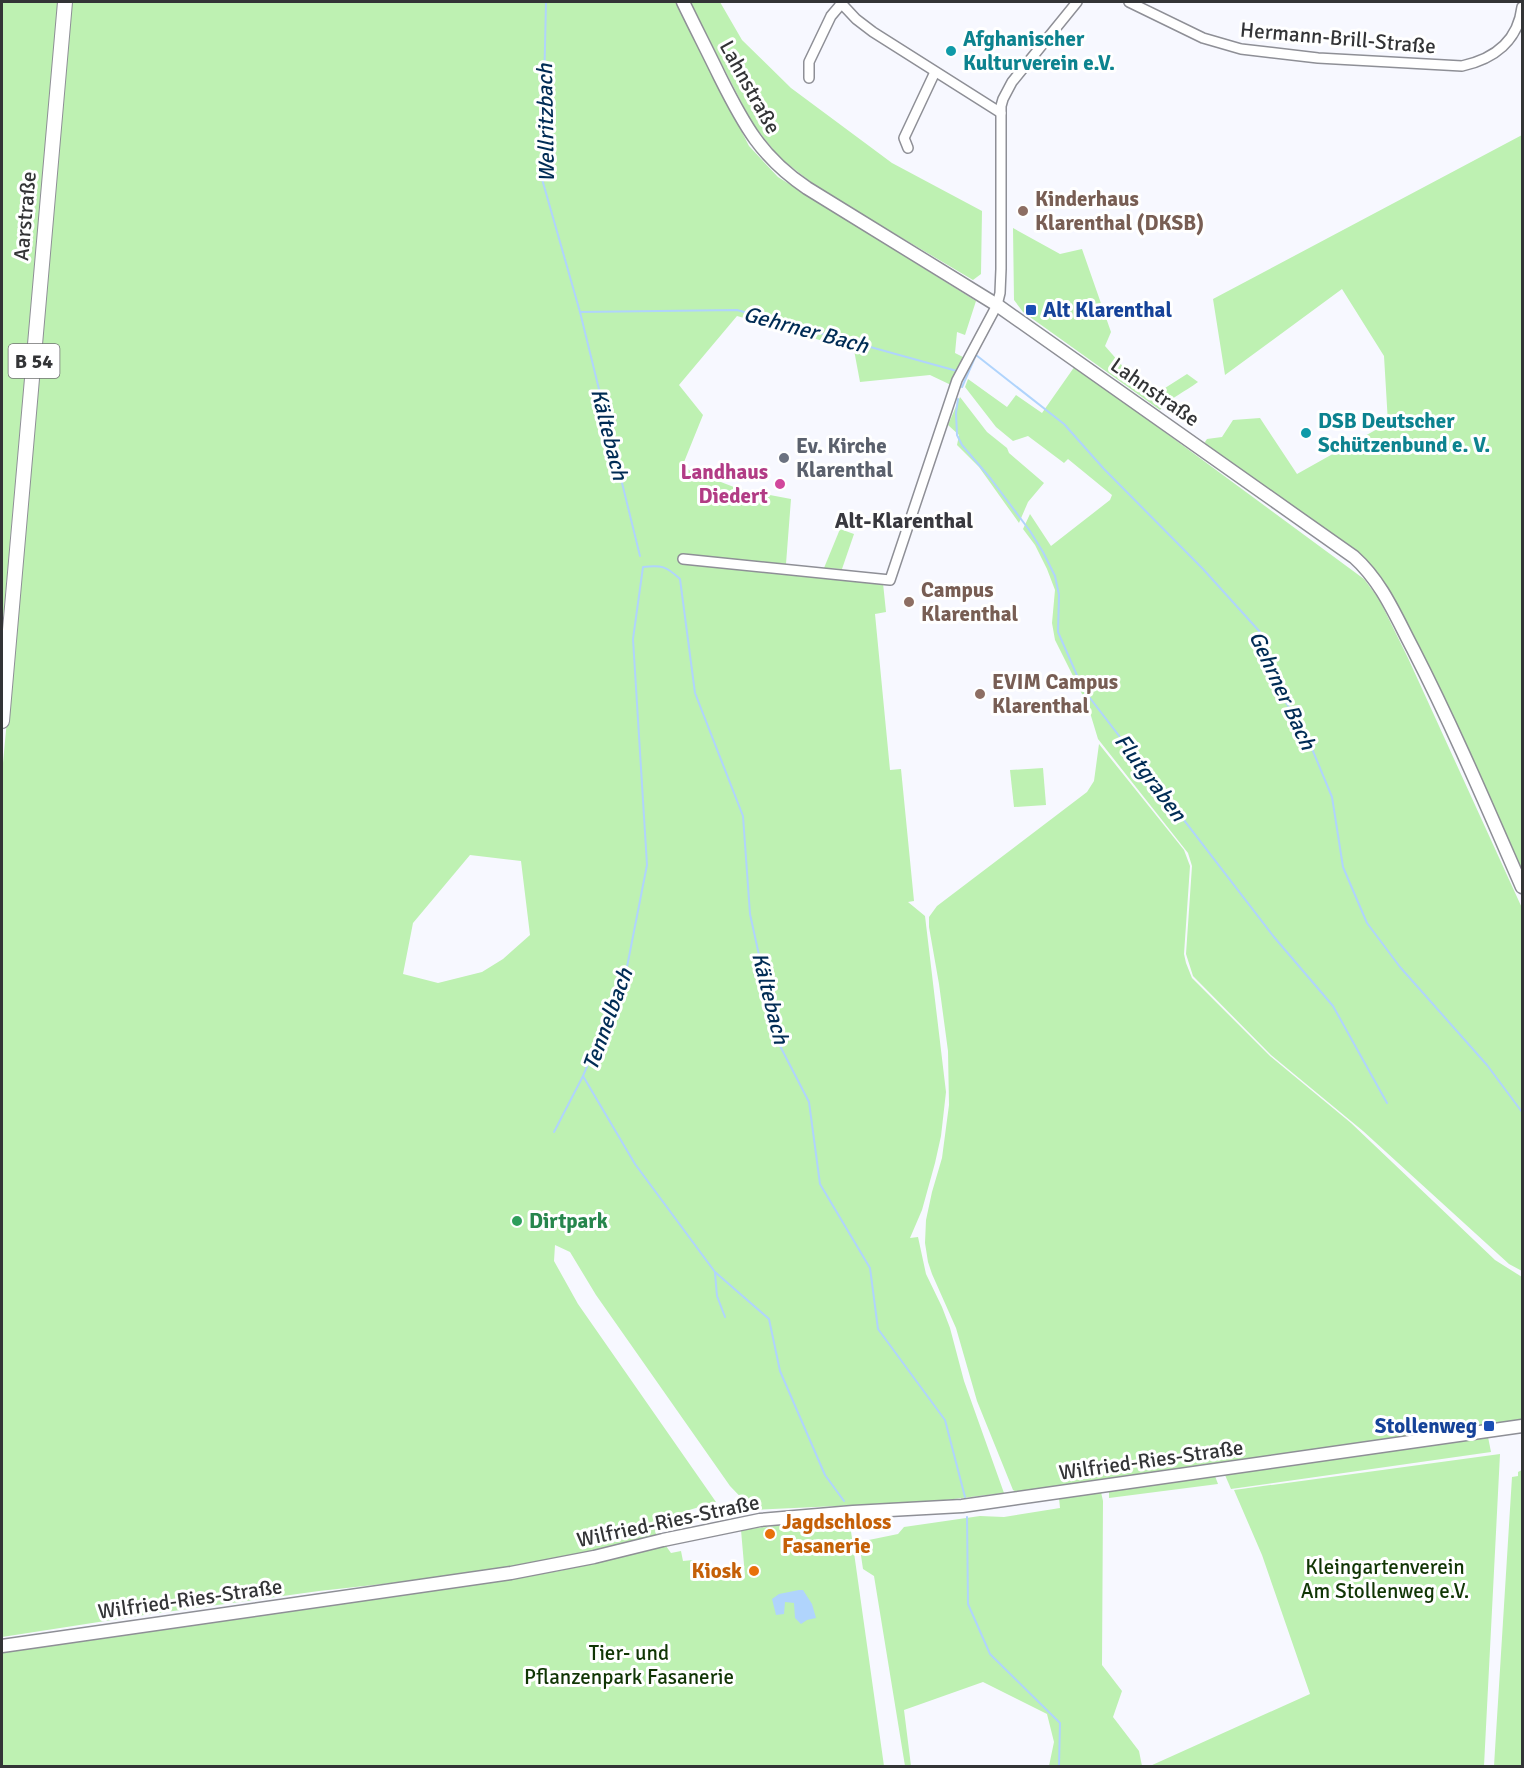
<svg xmlns="http://www.w3.org/2000/svg" width="1524" height="1768" font-family="Signika,sans-serif">
<style>
.green{fill:#bef1b2;fill-rule:evenodd}
.water{fill:#b0d4fc}
.lines{fill:none;stroke-linecap:round;stroke-linejoin:round}
.stream{stroke:#b0d4fc;stroke-width:2}
.street-casing{stroke:#8e8f96;stroke-width:12}
.secondary-casing{stroke:#8e8f96;stroke-width:15}
.primary-casing{stroke:#8e8f96;stroke-width:16}
.street{stroke:#fff;stroke-width:9}
.secondary{stroke:#fff;stroke-width:12}
.primary{stroke:#fff;stroke-width:14}
.culture-dot{fill:#0f9aa8;stroke:#fff;stroke-width:2}
.education-dot{fill:#8d6e63;stroke:#fff;stroke-width:2}
.transit-dot{fill:#1a4fb4;stroke:#fff;stroke-width:2}
.worship-dot{fill:#6b7280;stroke:#fff;stroke-width:2}
.hotel-dot{fill:#d1479c;stroke:#fff;stroke-width:2}
.leisure-dot{fill:#2e9e5b;stroke:#fff;stroke-width:2}
.food-dot{fill:#e8710a;stroke:#fff;stroke-width:2}
.labels{text-anchor:middle;stroke-width:6;stroke-linejoin:round;paint-order:stroke}
.shield{fill:#fff;stroke:#707172;stroke-width:1.5}
.shield-label{font-size:20px;font-weight:bold;fill:#333436}
.street-label{font-size:21px;fill:#333436;stroke:#fff}
.culture-label{font-size:21px;font-weight:bold;fill:#0d838f;stroke:#fff;text-anchor:start}
.education-label{font-size:21px;font-weight:bold;fill:#785e54;stroke:#fff;text-anchor:start}
.transit-label{font-size:21px;font-weight:bold;fill:#164399;stroke:#fff;text-anchor:start}
.worship-label{font-size:21px;font-weight:bold;fill:#5b616d;stroke:#fff;text-anchor:start}
.hotel-label{font-size:21px;font-weight:bold;fill:#b23c85;stroke:#fff;text-anchor:end}
.leisure-label{font-size:21px;font-weight:bold;fill:#27864d;stroke:#fff;text-anchor:start}
.food-label{font-size:21px;font-weight:bold;fill:#c56008;stroke:#fff;text-anchor:start}
.park-label{font-size:21px;fill:#113605;stroke:#fff}
.water-label{font-size:22px;font-style:italic;fill:#002c55;stroke:#fff}
.neighbourhood-label{font-size:22px;font-weight:bold;fill:#39393f;stroke:#fff}
</style>
<rect width="100%" height="100%" fill="#f7f8ff"/>
<g class="green">
<polygon points="2,2 58,2 2,633"/>
<path d="M 71,2 L 676,2 L 749,146 L 778,177 L 976,301 L 965,335 L 957,332 L 955,353 L 965,358 L 951,385 L 930,375 L 860,382 L 854,350 L 737,316 L 679,385 L 703,415 L 682,467 L 739,489 L 791,499 L 786,564 L 682,556 L 883,583 L 886,612 L 875,614 L 890,770 L 901,769 L 914,901 L 908,902 L 925,916 L 946,1092 L 941,1136 L 935,1163 L 922,1210 L 910,1238 L 918,1237 L 926,1274 L 942,1307 L 950,1328 L 964,1381 L 1004,1493 L 903,1505 L 858,1505 L 753,1510 L 730,1486 L 596,1295 L 570,1252 L 555,1245 L 554,1261 L 578,1304 L 716,1502 L 659,1519 L 655,1532 L 659,1538 L 544,1564 L 473,1574 L 319,1591 L 144,1615 L 2,1637 L 2,774 L 52,230 ZM 470,855 L 521,861 L 530,935 L 503,959 L 482,972 L 438,983 L 403,974 L 413,923 Z"/>
<polygon points="690,2 720,2 742,40 791,88 892,163 982,211 981,274 973,280 821,190 779,157 752,123"/>
<polygon points="1522,135 1522,873 1380,577 1206,445 1205,442 1207,439 1222,437 1233,420 1260,418 1297,474 1388,423 1384,356 1342,289 1225,375 1213,299"/>
<path d="M 1013,228 L 1060,254 L 1082,249 L 1111,332 L 1105,346 L 1140,386 L 1154,395 L 1187,374 L 1198,382 C 1185,392 1171,397 1160,410 L 1023,312 L 1014,300 Z"/>
<polygon points="1075,366 1364,579 1379,599 1408,658 1522,908 1522,1271 1509,1264 1363,1131 1271,1055 1193,976 1186,954 1192,866 1188,853 1098,739 1088,706 1055,640 1052,623 1055,590 1047,569 1035,545 1023,529 1030,514 1051,546 1110,500 1112,495 1068,459 1064,463 1028,436 1013,441 996,427 965,387 968,379 1007,407 1016,395 1042,413"/>
<polygon points="960,397 987,432 1007,448 1009,453 1044,483 1028,502 1019,523 979,467 957,445 959,435 948,425"/>
<polygon points="840,529 854,534 842,569 824,568"/>
<polygon points="1099,744 1184,850 1190,866 1184,954 1186,963 1192,978 1270,1056 1351,1123 1495,1260 1522,1277 1522,1420 1019,1494 1013,1490 977,1401 956,1328 932,1274 928,1262 925,1243 926,1220 932,1192 942,1158 949,1105 948,1051 939,984 929,927 929,917 937,906 1087,792 1094,781"/>
<polygon points="1043,768 1046,805 1014,807 1010,770"/>
<polygon points="1488,1437 1491,1452 1231,1489 1225,1475"/>
<polygon points="1500,1454 1484,1766 1150,1766 1310,1694 1262,1555 1234,1490"/>
<polygon points="1522,1470 1522,1766 1494,1766 1512,1477 1518,1476 1518,1472"/>
<polygon points="1215,1476 1218,1484 1109,1498 1109,1492"/>
<polygon points="1101,1492 1103,1501 1102,1665 1122,1691 1113,1717 1139,1751 1142,1766 1049,1766 1054,1742 1047,1714 983,1682 904,1710 911,1766 905,1766 874,1576 863,1569 859,1542 898,1534 904,1527 980,1516 1004,1517 1060,1508 1059,1498"/>
<polygon points="849,1517 884,1766 2,1766 2,1652 142,1630 559,1571 666,1546 671,1553 681,1551 683,1561 693,1560 697,1581 745,1576 741,1530"/>
</g>
<polygon class="water" points="799,1590 803,1590 812,1604 816,1618 807,1620 801,1624 795,1618 794,1603 785,1602 784,1614 776,1615 772,1599 779,1594"/>
<g class="lines">
<g class="stream">
<polyline points="546,2 542,179 580,312 640,556"/>
<polyline points="580,312 737,310 957,371"/>
<polyline points="962,387 976,355 1064,424 1104,469 1203,569 1260,632 1282,697 1303,727 1332,797 1343,867 1367,923 1400,967 1487,1065 1522,1112"/>
<polyline points="958,399 956,413 957,435 962,445 991,479 1030,531 1043,552 1055,576 1059,595 1058,632 1083,689 1274,937 1333,1006 1387,1103"/>
<polyline points="554,1132 583,1076"/>
<polyline points="715,1273 717,1296 725,1317"/>
<path d="M 844,1501 L 825,1475 L 780,1371 L 769,1319 L 715,1272 L 635,1164 L 583,1076 L 625,977 L 647,865 L 633,639 L 643,567 C 662,565 666,566 680,579 L 695,693 L 743,816 L 750,914 L 778,1042 L 809,1102 L 820,1184 L 870,1268 L 878,1329 L 945,1420 L 965,1497"/>
<polyline points="967,1517 968,1604 990,1654 1060,1723 1059,1766"/>
</g>
<g class="street-casing">
<g id="street">
<polyline points="840,2 856,19 873,32 1001,113"/>
<path d="M 1129,2 L 1203,38 L 1241,49 L 1318,58 L 1462,66 C 1494,59 1518,41 1522,7"/>
<polyline points="809,78 809,62 831,16 842,3"/>
<polyline points="908,148 904,138 935,72"/>
<polyline points="683,559 890,580 957,380 997,305 1000,293 1001,269 1001,106 1003,99 1012,82 1077,2"/>
</g>
</g>
<g class="secondary-casing">
<g id="secondary">
<path d="M 683,2 C 695,27 708,52 720,77 C 744,125 761,157 807,188 L 997,305 L 1354,557 C 1382,582 1396,617 1413,649 C 1453,727 1487,807 1522,887"/>
<polyline points="2,1646 511,1573 594,1557 663,1540 760,1520 853,1512 962,1506 1522,1426"/>
</g>
</g>
<g class="primary-casing">
<polyline id="primary" points="2,721 65,2"/>
</g>
<use href="#street" class="street"/>
<use href="#secondary" class="secondary"/>
<use href="#primary" class="primary"/>
</g>
<g class="culture-dot">
<circle cx="951" cy="51" r="6"/>
<circle cx="1306" cy="433" r="6"/>
</g>
<g class="education-dot">
<circle cx="1023" cy="211" r="6"/>
<circle cx="909" cy="602" r="6"/>
<circle cx="980" cy="694" r="6"/>
</g>
<g class="transit-dot">
<rect x="1025" y="304" width="12" height="12" rx="3"/>
<rect x="1483" y="1420" width="12" height="12" rx="3"/>
</g>
<circle class="worship-dot" cx="784" cy="458" r="6"/>
<circle class="hotel-dot" cx="780" cy="484" r="6"/>
<circle class="leisure-dot" cx="517" cy="1221" r="6"/>
<g class="food-dot">
<circle cx="770" cy="1534" r="6"/>
<circle cx="754" cy="1571" r="6"/>
</g>
<g class="labels">
<rect class="shield" x="8.5" y="344" width="51" height="34" rx="4.5"/>
<g class="shield-label">
<text x="34" y="368">B 54</text>
</g>
<g class="street-label">
<text transform="translate(1338 38) rotate(5)" y="7">Hermann-Brill-Straße</text>
<text transform="translate(750 87) rotate(61)" y="7">Lahnstraße</text>
<text transform="translate(25 216) rotate(-85)" y="7">Aarstraße</text>
<text transform="translate(1155 392) rotate(35)" y="7">Lahnstraße</text>
<text transform="translate(1151 1460) rotate(-8)" y="7">Wilfried-Ries-Straße</text>
<text transform="translate(668 1521) rotate(-12)" y="7">Wilfried-Ries-Straße</text>
<text transform="translate(190 1599) rotate(-8)" y="7">Wilfried-Ries-Straße</text>
</g>
<g class="culture-label">
<text x="963" y="46">Afghanischer<tspan x="963" dy="24">Kulturverein e.V.</tspan></text>
<text x="1318" y="428">DSB Deutscher<tspan x="1318" dy="24">Schützenbund e. V.</tspan></text>
</g>
<g class="education-label">
<text x="1035" y="206">Kinderhaus<tspan x="1035" dy="24">Klarenthal (DKSB)</tspan></text>
<text x="921" y="597">Campus<tspan x="921" dy="24">Klarenthal</tspan></text>
<text x="992" y="689">EVIM Campus<tspan x="992" dy="24">Klarenthal</tspan></text>
</g>
<g class="transit-label">
<text x="1043" y="317">Alt Klarenthal</text>
<text x="1477" y="1433" text-anchor="end">Stollenweg</text>
</g>
<g class="worship-label">
<text x="796" y="453">Ev. Kirche<tspan x="796" dy="24">Klarenthal</tspan></text>
</g>
<g class="hotel-label">
<text x="768" y="479">Landhaus<tspan x="768" dy="24">Diedert</tspan></text>
</g>
<g class="leisure-label">
<text x="529" y="1228">Dirtpark</text>
</g>
<g class="food-label">
<text x="782" y="1529">Jagdschloss<tspan x="782" dy="24">Fasanerie</tspan></text>
<text x="742" y="1578" text-anchor="end">Kiosk</text>
</g>
<g class="park-label">
<text x="1385" y="1574">Kleingartenverein<tspan x="1385" dy="24">Am Stollenweg e.V.</tspan></text>
<text x="629" y="1660">Tier- und<tspan x="629" dy="24">Pflanzenpark Fasanerie</tspan></text>
</g>
<g class="water-label">
<text transform="translate(545 123) rotate(-91)" y="8">Wellritzbach</text>
<text transform="translate(806 329) rotate(15)" y="8">Gehrner Bach</text>
<text transform="translate(610 434) rotate(76)" y="8">Kältebach</text>
<text transform="translate(1283 690) rotate(65)" y="8">Gehrner Bach</text>
<text transform="translate(1151 777) rotate(53)" y="8">Flutgraben</text>
<text transform="translate(771 998) rotate(76)" y="8">Kältebach</text>
<text transform="translate(607 1019) rotate(-70)" y="8">Tennelbach</text>
</g>
<g class="neighbourhood-label">
<text x="904" y="528">Alt-Klarenthal</text>
</g>
</g>
<rect width="1524" height="1768" fill="none" stroke="#333436" stroke-width="6"/>
</svg>
